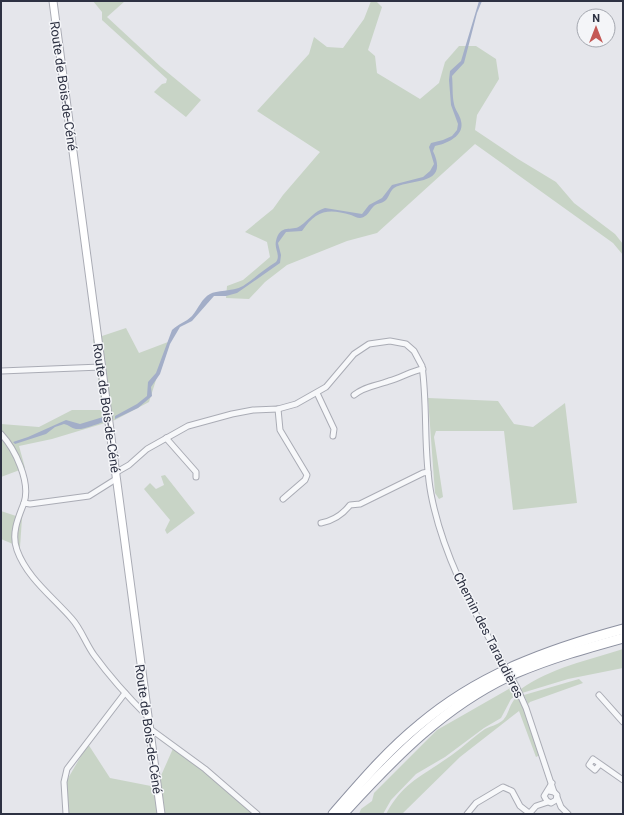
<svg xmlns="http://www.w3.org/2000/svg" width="624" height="815" font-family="Roboto,sans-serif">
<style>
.green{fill:#c8d4c6}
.water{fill:#a3aec8}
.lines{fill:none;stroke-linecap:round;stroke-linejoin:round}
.street-casing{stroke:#aaacb5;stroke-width:7}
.secondary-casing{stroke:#aaacb5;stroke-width:9}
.highway-casing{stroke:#8d91a1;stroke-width:11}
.street{stroke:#f7f8fa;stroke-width:5}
.secondary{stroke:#fff;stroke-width:7}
.highway{stroke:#fff;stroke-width:9}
.street-bridge-casing{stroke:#aaacb5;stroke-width:7;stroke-linecap:butt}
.street-bridge{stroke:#f7f8fa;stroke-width:5}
.labels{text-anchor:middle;stroke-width:3;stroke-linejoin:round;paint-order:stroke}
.street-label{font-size:13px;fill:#2d3142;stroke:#f4f5f8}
</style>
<rect width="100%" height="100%" fill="#e5e6eb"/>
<g class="green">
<polygon points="93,1 125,1 107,17 161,67 201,100 186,117 154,92 162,84 166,83 167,79 102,20 102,12"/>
<polygon points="371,1 376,1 382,7 368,50 375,56 377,73 420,99 439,83 445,62 459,46 476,46 496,59 499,79 477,115 475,130 518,159 556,182 574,203 615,234 623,244 623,255 613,243 475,144 377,233 347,241 287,265 265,282 249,299 226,298 227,286 243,280 270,257 267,242 245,232 273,209 283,195 320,152 257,111 309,54 314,37 327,47 343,48 364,19"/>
<polygon points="126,328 139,353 168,342 149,402 115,420 52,439 19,446 25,468 1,477 1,424 39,427 72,410 102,410 93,339"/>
<polygon points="428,398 498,401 514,424 533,427 565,403 577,503 513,510 504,431 436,431 434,437 443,497 439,499 435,493"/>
<polygon points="165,475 195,513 167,534 165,530 170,520 144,489 150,483 156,489 164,485 161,476"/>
<polygon points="1,511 22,518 20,547 1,539"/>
<path d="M 623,649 L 623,668 L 568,679 L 522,693 L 521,689 C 550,668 589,660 623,649 Z"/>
<polygon points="579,679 583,683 530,702 528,704 524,695"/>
<polygon points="512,687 518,694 511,699 501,718 484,728 445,757 416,774 391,800 383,814 359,814 361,809 372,801 374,793 437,730"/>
<path d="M 519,696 L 540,755 L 536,757 L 519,711 L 460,757 L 402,814 L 386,814 C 403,783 419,778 446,759 C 460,750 472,738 485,729 C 491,726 497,725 502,721 C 510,714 509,701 519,696 Z"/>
<polygon points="88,744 110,778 156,787 175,744 261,814 67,814 67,780"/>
</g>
<g class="water">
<path d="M 479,1 L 482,1 L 477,13 L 464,63 L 452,76 C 453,85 452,95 454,104 C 455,110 460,115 461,121 C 465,136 446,144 435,146 L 433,151 C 450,187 410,178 394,188 C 390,191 389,197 386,200 C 382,204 376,203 373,207 C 370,210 368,215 365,216 C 360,220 356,217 351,215 C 327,208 316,211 302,231 L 286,232 L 278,243 L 281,255 L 280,263 L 237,293 L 226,296 L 214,296 L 192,321 L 180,327 L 170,344 L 160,374 L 151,387 L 152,396 L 138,408 L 115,419 L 115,416 L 137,404 L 147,396 L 148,382 L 156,373 L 172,330 C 178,324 186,322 192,316 C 198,309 202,298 210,294 C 216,290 232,292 243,286 C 254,279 264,269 276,262 C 281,255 274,249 276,241 C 280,223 292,232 300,226 C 309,220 314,211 325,208 L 362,214 L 369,205 L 382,198 L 392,185 L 423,177 L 430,171 L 434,164 L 429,147 L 431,143 L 443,140 L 452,136 L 457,130 L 458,124 L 451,105 L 449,80 L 450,71 L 461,61 Z"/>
<path d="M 103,417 L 104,422 C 96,424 84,430 76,429 C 71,428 69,425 64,424 L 55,427 L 46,434 L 15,444 L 13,442 L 28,437 L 66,420 L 80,424 Z"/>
</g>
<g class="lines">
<g class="street-casing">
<g id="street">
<polyline points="1,371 101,367"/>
<polyline points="317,393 334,429 333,436"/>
<path d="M 354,395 C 365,386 376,386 389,381 C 401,378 411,371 423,369"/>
<polyline points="278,409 280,430 307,475 305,480 283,499"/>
<path d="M 1,434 C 15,449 31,482 24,503 C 18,518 11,534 17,550 C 27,578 53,597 72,619 C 81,629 86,644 94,655 C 110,677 129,698 148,717"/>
<polyline points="166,438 196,472 196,477"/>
<path d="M 115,473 L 129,465 L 147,449 L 188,426 L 232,414 L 253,410 L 278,409 L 296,404 L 326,387 L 354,354 L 369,344 L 390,341 L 406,344 L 414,351 L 422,366 C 428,408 423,452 431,494 C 442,552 470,605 499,656"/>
<polyline points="24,503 30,504 89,496 116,479"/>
<path d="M 321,523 C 332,521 343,514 350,505 L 360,504 L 423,473 L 428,472"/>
<polyline points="517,688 526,708 554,792"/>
<polyline points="599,695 623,722"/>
<polyline points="149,728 205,769 257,814"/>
<polyline points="600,764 595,770 589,765 593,759 623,780"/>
<polyline points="549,791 554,792 557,795 556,800 551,803 547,801 544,796 552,783"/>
<polyline points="557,797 561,807 568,814"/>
<polyline points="66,814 64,782 67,769 125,693"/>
<polyline points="467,814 476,803 503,787 512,791 520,806 529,813"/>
<polyline points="529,814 536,806 548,802"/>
</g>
</g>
<g class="secondary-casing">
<polyline id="secondary" points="53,1 161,814"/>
</g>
<g class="highway-casing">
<g id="highway">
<path d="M 333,814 C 360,783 387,751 419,725 C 479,674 549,649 623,629"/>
<path d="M 343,814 C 394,758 446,704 516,673 C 551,658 587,648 623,638"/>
</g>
</g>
<use href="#street" class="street"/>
<use href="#secondary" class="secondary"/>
<use href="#highway" class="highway"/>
<g class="street-bridge-casing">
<polyline id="street-bridge" points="499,656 517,688"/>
</g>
<use href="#street-bridge" class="street-bridge"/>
</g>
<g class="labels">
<g class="street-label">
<text transform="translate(64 86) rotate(82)" y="5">Route de Bois-de-Céné</text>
<text transform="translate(107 408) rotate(82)" y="5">Route de Bois-de-Céné</text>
<text transform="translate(489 635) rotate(63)" y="5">Chemin des Taraudières</text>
<text transform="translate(149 729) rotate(82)" y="5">Route de Bois-de-Céné</text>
</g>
</g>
<rect width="624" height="815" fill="none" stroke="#2d3142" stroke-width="4"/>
<g transform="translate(596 28)"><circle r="19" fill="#f4f5f8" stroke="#a4a7af"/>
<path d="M0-3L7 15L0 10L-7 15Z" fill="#c45855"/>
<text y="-6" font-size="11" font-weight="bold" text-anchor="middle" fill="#2d3142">N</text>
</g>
</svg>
